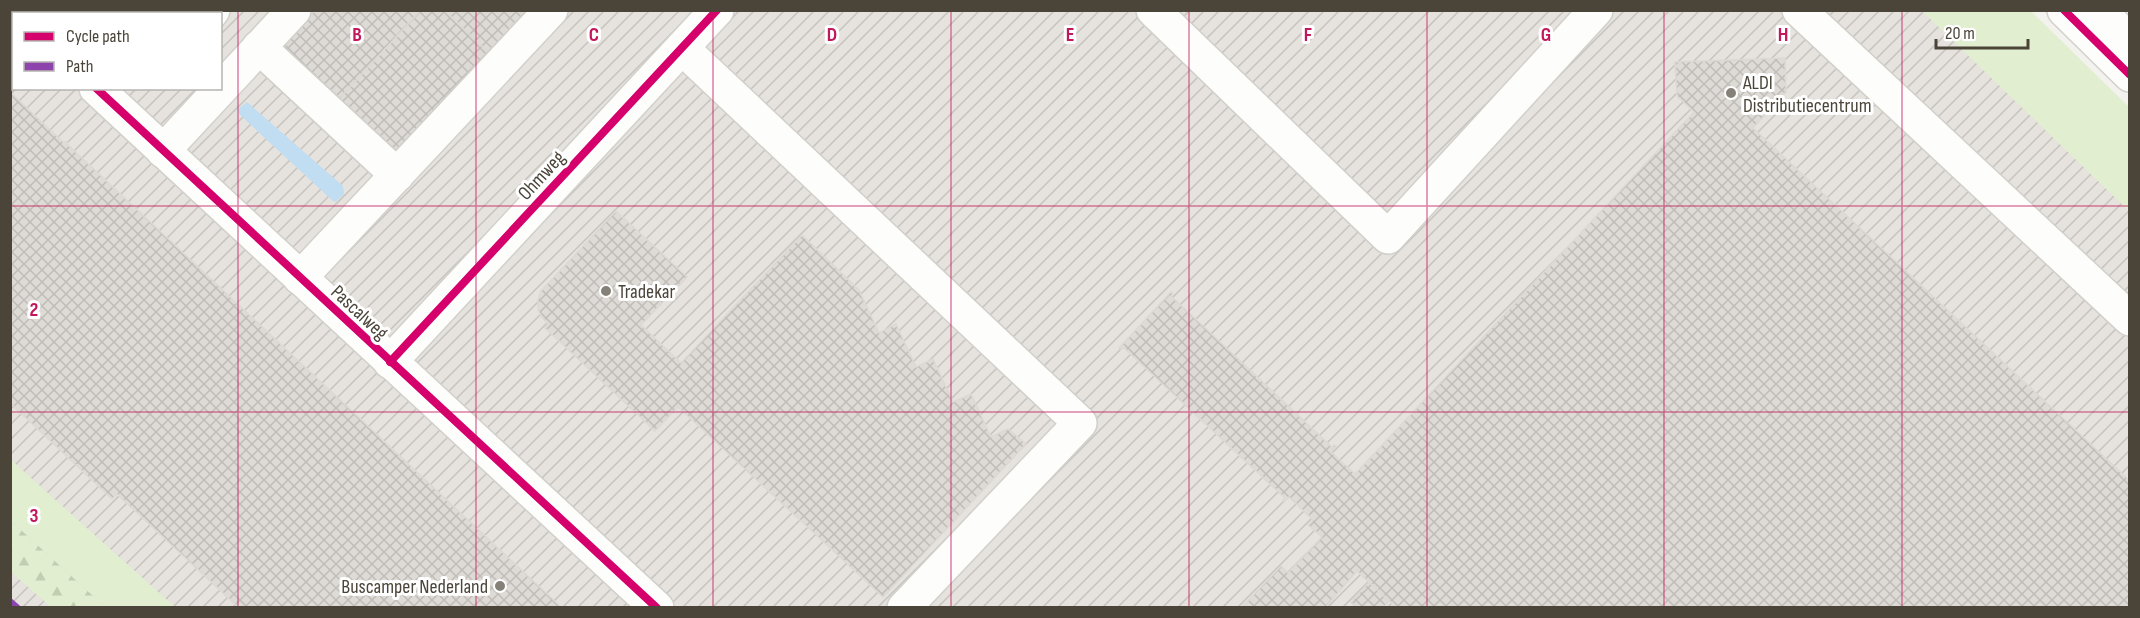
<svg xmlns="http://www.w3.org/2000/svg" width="2140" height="618" font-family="'Sofia Sans Condensed',sans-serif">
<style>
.industrial{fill:url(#industrial-furrows);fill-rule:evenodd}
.green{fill:#e1eecf}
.forest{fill:url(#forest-firs)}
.water{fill:#c0ddf1}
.building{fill:url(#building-cross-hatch);stroke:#dcd9d4;stroke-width:1.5}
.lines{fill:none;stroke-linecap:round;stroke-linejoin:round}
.minor-casing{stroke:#d2d0cb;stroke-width:36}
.minor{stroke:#fdfdfc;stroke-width:33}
.quiet{stroke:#8e44ad;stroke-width:6;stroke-dasharray:12 6;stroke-linecap:butt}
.cycleway-casing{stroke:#fff;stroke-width:11}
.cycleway{stroke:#d6006c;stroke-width:8}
.grid{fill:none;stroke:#c2185b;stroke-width:1.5;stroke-opacity:0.55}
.poi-dot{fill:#868178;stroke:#fff;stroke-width:2}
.labels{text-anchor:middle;stroke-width:6;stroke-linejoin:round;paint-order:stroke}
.poi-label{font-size:20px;fill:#4b4439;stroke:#fff;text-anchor:start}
.street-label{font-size:20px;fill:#4b4439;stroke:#fff}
.grid-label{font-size:20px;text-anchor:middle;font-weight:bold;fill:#c2185b;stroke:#fff;stroke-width:6;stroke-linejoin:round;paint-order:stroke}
</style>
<defs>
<pattern id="industrial-furrows" width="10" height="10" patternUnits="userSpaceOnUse" patternTransform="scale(1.5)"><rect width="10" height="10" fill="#e6e2de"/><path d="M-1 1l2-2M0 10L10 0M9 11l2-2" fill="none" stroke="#c7c3bf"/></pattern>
<pattern id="forest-firs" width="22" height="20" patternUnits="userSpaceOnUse" patternTransform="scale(1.5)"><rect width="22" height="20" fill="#e1eecf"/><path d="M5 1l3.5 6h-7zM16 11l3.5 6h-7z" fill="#c3cdb2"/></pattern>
<pattern id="building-cross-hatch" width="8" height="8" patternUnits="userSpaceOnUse" patternTransform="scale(1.5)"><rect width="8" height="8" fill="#dedbd6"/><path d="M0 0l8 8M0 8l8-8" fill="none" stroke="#c0bdb8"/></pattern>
</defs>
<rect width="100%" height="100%" fill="#f4f2ee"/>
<path class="industrial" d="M 10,11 L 2008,11 L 2129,121 L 2129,607 L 11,607 ZM 14,14 L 220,14 L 220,88 L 14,88 Z"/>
<g class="green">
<polygon points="1922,11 2031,11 2129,107 2129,211"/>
<polygon points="10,459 175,607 105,607 11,521"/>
</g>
<polygon class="forest" points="11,521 105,607 51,607 11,572"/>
<polygon class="water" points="247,102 343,186 344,194 336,202 333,201 239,114 238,109"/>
<g class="building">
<polygon points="315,10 421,10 338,100 281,47"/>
<polygon points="421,10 444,10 488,52 394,153 338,100"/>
<polygon points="444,10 527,10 488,52"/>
<polygon points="1785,58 1786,92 1753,128 2130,481 2130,608 1397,608 1357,571 1325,608 1241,608 1281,566 1288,573 1322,537 1308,525 1313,520 1289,497 1284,502 1283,500 1285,498 1123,347 1121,349 1119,348 1171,292 1173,294 1171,296 1332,447 1334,445 1336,446 1331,452 1355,474 1694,112 1677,96 1675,62"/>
<polygon points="10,92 64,143 66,141 68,143 67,144 562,608 239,608 117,494 112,499 10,403"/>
<polygon points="616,211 687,277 641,325 681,363 802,235 859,290 879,333 896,324 916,367 933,359 953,402 971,394 991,437 1008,429 1026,444 883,597 678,407 655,431 545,328 548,324 541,316 538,309 538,300 541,291"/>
<polygon points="1369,582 1389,601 1383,608 1356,608 1351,602"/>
</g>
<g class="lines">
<g class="minor-casing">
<g id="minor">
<polyline points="12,10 15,14"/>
<polyline points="1153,10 1388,237 1596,10"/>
<polyline points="1799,10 2130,319"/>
<polyline points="2064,10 2130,75"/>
<polyline points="2099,10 2130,41"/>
<polyline points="210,14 213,10"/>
<polyline points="259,47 397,175"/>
<polyline points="682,48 1080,423 904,608"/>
<polyline points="96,88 657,608"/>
<polyline points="163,151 294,10"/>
<polyline points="300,278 551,10"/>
<polyline points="390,362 717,10"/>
</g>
</g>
<use href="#minor" class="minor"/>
<polyline class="quiet" points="10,601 18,608"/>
<g class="cycleway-casing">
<g id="cycleway">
<polyline points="2064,10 2130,75"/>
<polyline points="96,88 657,608"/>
<polyline points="390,362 717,10"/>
</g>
</g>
<use href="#cycleway" class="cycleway"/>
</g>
<path class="grid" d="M 238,10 L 238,608M 476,10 L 476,608M 713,10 L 713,608M 951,10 L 951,608M 1189,10 L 1189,608M 1427,10 L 1427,608M 1664,10 L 1664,608M 1902,10 L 1902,608M 10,206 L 2130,206M 10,412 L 2130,412"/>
<g class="poi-dot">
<circle cx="1731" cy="93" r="6"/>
<circle cx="606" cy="291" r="6"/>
<circle cx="500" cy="586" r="6"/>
</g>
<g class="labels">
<g class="poi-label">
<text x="1743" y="89">ALDI<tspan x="1743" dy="23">Distributiecentrum</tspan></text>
<text x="618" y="298">Tradekar</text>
<text x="488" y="593" text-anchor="end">Buscamper Nederland</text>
</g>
<g class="street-label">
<text transform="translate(541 175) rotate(-47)" y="7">Ohmweg</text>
<text transform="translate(360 312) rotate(43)" y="7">Pascalweg</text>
</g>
</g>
<g class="grid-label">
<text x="357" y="41">B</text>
<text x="594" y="41">C</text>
<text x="832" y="41">D</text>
<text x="1070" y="41">E</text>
<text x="1308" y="41">F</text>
<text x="1546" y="41">G</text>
<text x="1783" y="41">H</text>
<text x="34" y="316">2</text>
<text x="34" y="522">3</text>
</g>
<rect width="2140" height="618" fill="none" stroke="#4b4439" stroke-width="24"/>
<rect x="12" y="12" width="210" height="78" fill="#ffffff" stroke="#b7b4b0" stroke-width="1.5"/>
<rect x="24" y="32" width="30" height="9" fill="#d6006c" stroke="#b7b4b0" stroke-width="1.5"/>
<text x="66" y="42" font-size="18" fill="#4b4439">Cycle path</text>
<rect x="24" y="62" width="30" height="9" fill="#8e44ad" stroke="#b7b4b0" stroke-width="1.5"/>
<text x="66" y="72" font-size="18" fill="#4b4439">Path</text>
<path d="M1936 39v9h92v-9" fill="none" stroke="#4b4439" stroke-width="3"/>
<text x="1945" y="39" font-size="18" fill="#4b4439" stroke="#ffffff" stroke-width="4.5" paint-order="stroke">20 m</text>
</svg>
